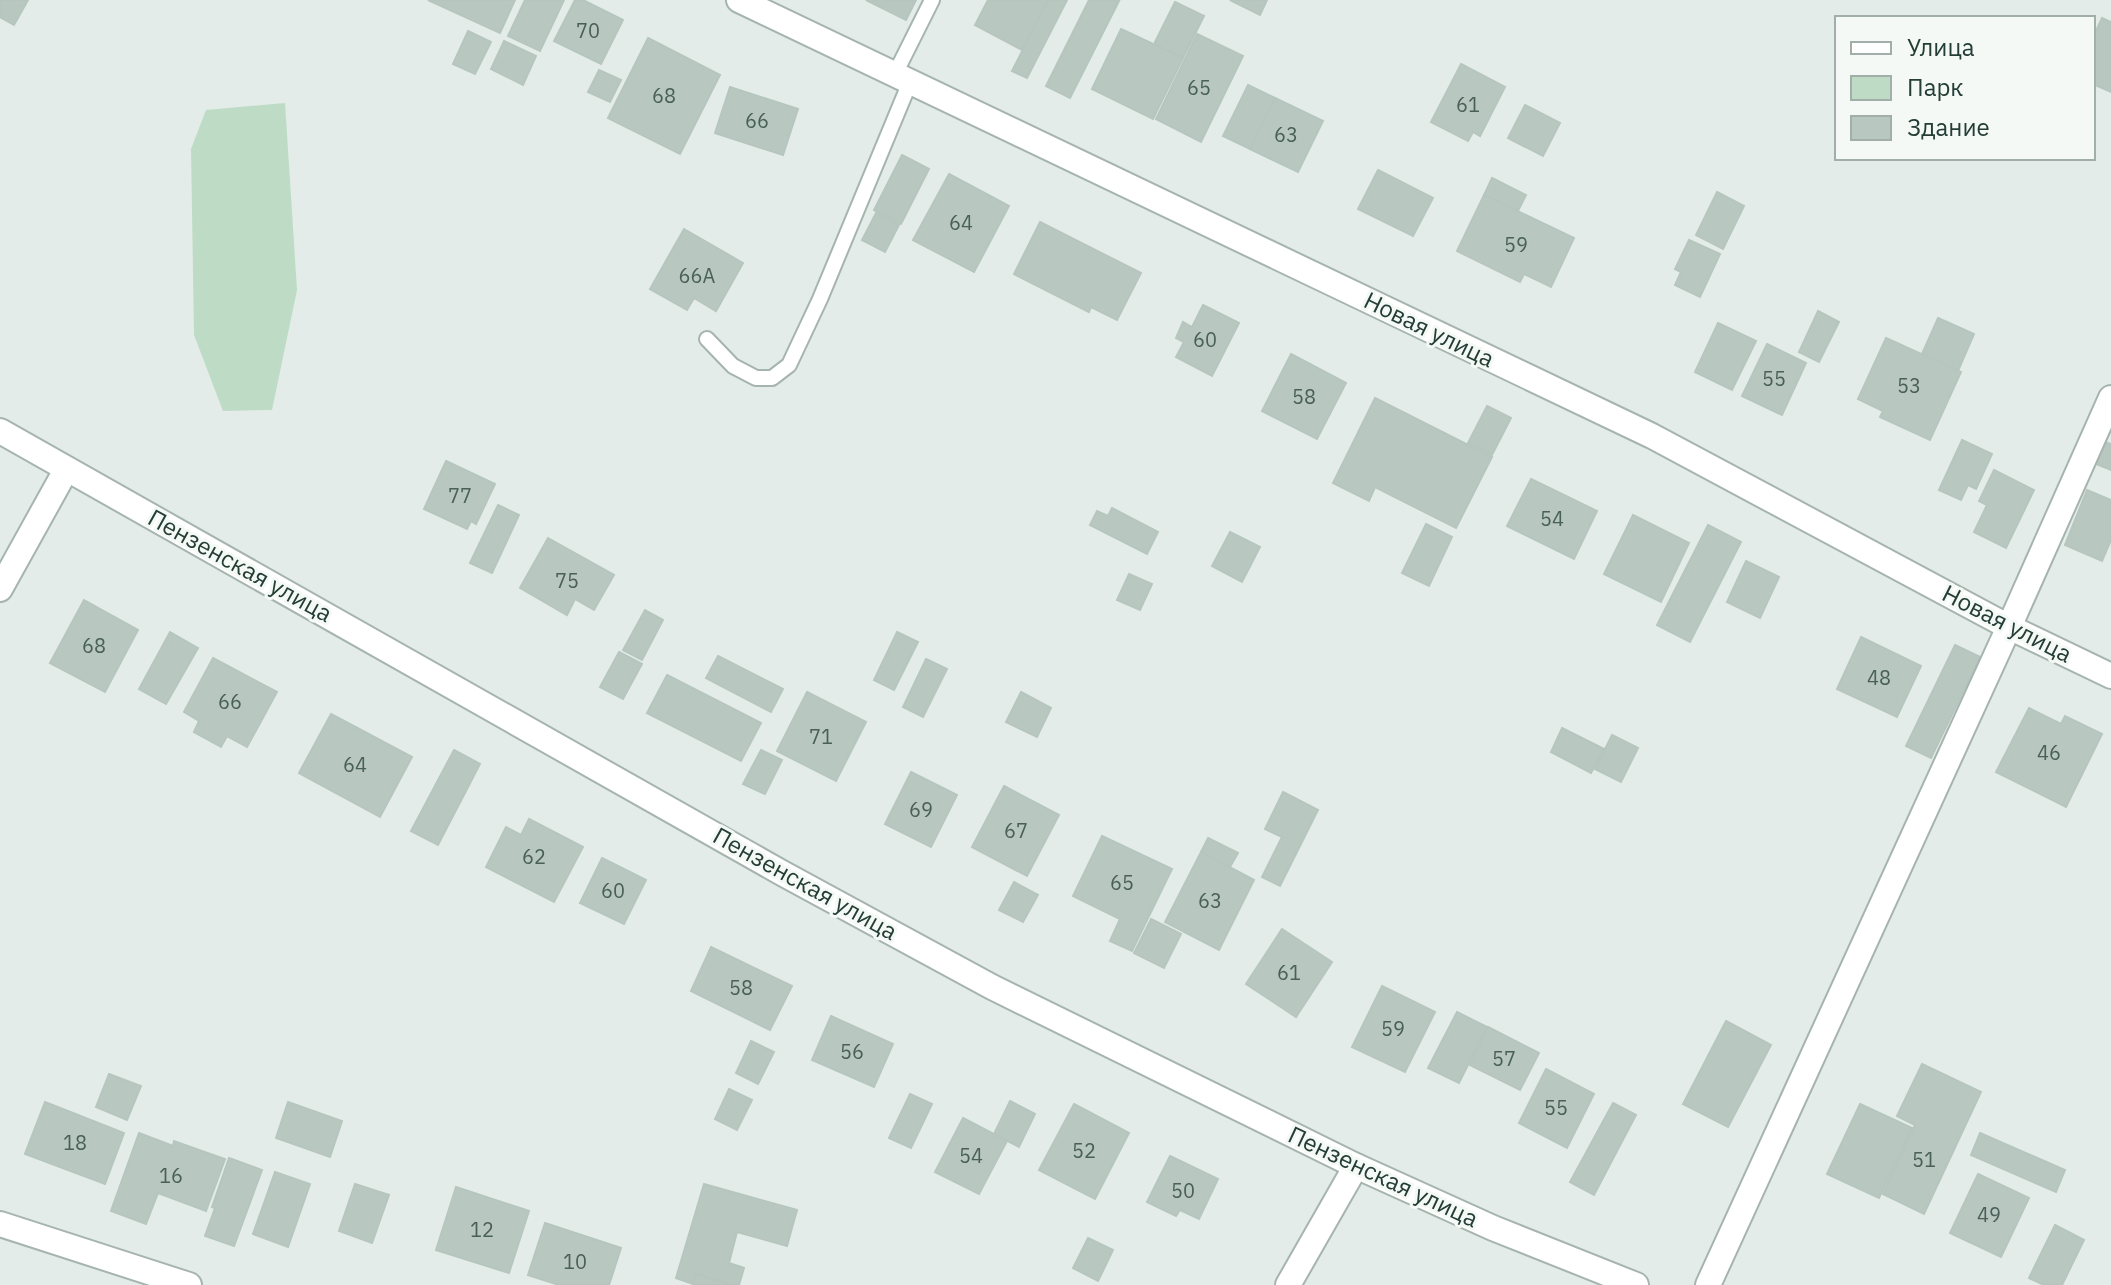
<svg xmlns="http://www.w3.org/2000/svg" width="2111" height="1285" font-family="'IBM Plex Sans',sans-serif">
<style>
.green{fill:#bedcc5}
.building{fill:#b9c7c1;stroke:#b6c6bf;stroke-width:2}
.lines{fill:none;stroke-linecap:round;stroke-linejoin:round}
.service-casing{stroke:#a6b4af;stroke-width:18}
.minor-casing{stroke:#a6b4af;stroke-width:28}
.service{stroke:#fff;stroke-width:14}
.minor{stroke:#fff;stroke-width:24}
.labels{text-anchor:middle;stroke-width:6;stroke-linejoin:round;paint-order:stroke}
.number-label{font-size:20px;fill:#496059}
.street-label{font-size:24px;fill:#243d36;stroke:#f4f9f6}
</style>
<rect width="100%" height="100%" fill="#e3ece8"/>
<polygon class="green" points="285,103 297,290 272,410 223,411 194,335 191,149 206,110"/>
<g class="building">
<polygon points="0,0 28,0 14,25 0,17"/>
<polygon points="428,0 515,0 500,33"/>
<polygon points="525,0 564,0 540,51 508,36"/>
<polygon points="575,0 583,0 623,20 601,64 554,41"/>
<polygon points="866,0 916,0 906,20"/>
<polygon points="988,0 1048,0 1022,50 975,25"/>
<polygon points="1048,0 1067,0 1027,78 1012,71"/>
<polygon points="1089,0 1119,1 1070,98 1046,86"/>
<polygon points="1230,0 1267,0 1260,15"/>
<polygon points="1175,2 1204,16 1183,58 1154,44"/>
<polygon points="2102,18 2111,22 2111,92 2093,84 2093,37"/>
<polygon points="1121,29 1183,58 1153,119 1092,89"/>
<polygon points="468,31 491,42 475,74 453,64"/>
<polygon points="1197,34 1243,56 1201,142 1156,119"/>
<polygon points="648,38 720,75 680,154 608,118"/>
<polygon points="504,41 536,56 523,85 491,69"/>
<polygon points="1461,64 1505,87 1480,136 1473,132 1468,141 1431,122"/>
<polygon points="599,70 621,80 610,102 588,92"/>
<polygon points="1248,85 1275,98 1250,149 1223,136"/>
<polygon points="730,87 798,109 783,155 715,133"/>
<polygon points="1275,98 1323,121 1298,172 1250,149"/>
<polygon points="1525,105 1560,123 1543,156 1508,138"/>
<polygon points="902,155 929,169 901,224 874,210"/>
<polygon points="1378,170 1433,198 1413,236 1358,209"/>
<polygon points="949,174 1009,206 974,272 913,240"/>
<polygon points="1492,178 1526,195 1518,211 1484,195"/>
<polygon points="1717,192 1744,206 1723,249 1696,235"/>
<polygon points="1484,195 1574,238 1551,287 1524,274 1520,282 1457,251"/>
<polygon points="876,213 899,225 885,252 862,240"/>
<polygon points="1040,222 1141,273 1117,320 1091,307 1089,312 1014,274"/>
<polygon points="684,229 743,263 716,311 694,298 687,310 650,289"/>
<polygon points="1689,240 1720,254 1700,297 1675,285 1681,272 1675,269"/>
<polygon points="1203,305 1239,323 1212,376 1176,357 1184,342 1176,338 1183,322 1192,327"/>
<polygon points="1818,311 1839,322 1819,362 1799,352"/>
<polygon points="1938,318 1974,334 1958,371 1922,354"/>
<polygon points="1718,323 1756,341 1732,390 1695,372"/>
<polygon points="1886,338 1961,372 1930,440 1880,417 1883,411 1858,399"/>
<polygon points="1767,344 1806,363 1782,415 1742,396"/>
<polygon points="1291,354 1346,383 1317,439 1262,411"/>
<polygon points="1375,398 1492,457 1456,528 1375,487 1369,501 1333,483"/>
<polygon points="1487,406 1511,418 1492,455 1468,443"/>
<polygon points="1962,440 1992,454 1976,489 1968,485 1961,500 1939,490"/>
<polygon points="2105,442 2111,444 2111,470 2096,464"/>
<polygon points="446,461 495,484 476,524 471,521 467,529 424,509"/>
<polygon points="1994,470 2034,490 2006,548 1974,532 1987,505 1979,501"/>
<polygon points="1531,479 1597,511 1574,559 1507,526"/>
<polygon points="2087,490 2111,500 2111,540 2102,561 2065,545"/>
<polygon points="498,505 519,515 492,573 470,563"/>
<polygon points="1112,508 1158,532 1147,554 1090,525 1097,511 1108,516"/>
<polygon points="1633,515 1689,543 1661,602 1604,574"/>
<polygon points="1426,524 1452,537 1429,586 1402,573"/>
<polygon points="1708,525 1741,542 1690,642 1657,625"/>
<polygon points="1230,532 1260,547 1242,582 1212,566"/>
<polygon points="548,538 614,575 594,610 575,599 567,615 520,588"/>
<polygon points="1746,561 1779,577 1760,618 1727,602"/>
<polygon points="1129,574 1152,584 1140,610 1117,600"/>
<polygon points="84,600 138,630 105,692 50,663"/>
<polygon points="645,610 663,620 642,660 623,650"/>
<polygon points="170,632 198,648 166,704 139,689"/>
<polygon points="897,632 918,642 894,690 874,680"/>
<polygon points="1861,637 1921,666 1897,717 1837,689"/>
<polygon points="1955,645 1980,657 1931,758 1906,746"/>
<polygon points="619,652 642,664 623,699 600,687"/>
<polygon points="718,656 783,689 771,712 706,678"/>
<polygon points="213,658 277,692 247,747 227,736 221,747 194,732 199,721 184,712"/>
<polygon points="926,659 947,669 923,717 903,707"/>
<polygon points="667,675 761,723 741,761 647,713"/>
<polygon points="807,692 866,722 836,781 777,751"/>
<polygon points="1021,692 1051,708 1037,737 1006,722"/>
<polygon points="2029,708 2061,724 2065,716 2102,734 2066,807 1996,772"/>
<polygon points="331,714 412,757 380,817 299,773"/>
<polygon points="1562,728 1604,749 1591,773 1551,752"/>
<polygon points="1612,735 1638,748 1621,782 1595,769"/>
<polygon points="454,750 480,764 438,845 411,831"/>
<polygon points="761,750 782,760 765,794 743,784"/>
<polygon points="911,772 957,795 931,847 885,824"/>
<polygon points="1004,786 1059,815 1027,876 972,847"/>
<polygon points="1283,792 1318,810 1280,886 1262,877 1282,837 1265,829"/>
<polygon points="529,819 583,847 554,902 486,867 506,827 521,835"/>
<polygon points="1102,836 1172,869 1132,951 1110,941 1120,919 1073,896"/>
<polygon points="1208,838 1238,853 1230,867 1201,852"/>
<polygon points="1201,852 1254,880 1219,950 1165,922"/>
<polygon points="602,858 646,880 624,924 580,903"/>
<polygon points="1014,882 1038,895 1023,922 999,910"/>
<polygon points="1151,919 1181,934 1164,968 1134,953"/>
<polygon points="1282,929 1332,962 1296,1017 1246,984"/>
<polygon points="711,947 792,986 770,1030 691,991"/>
<polygon points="1382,986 1435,1012 1405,1072 1352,1047"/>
<polygon points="1457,1012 1487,1027 1459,1083 1428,1068"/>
<polygon points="831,1016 893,1044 874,1087 812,1060"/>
<polygon points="1726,1021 1771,1045 1728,1127 1683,1104"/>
<polygon points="1488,1027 1539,1053 1520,1090 1470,1065"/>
<polygon points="751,1041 774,1052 758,1084 736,1073"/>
<polygon points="1922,1064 1981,1092 1924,1214 1883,1194 1915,1125 1897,1116"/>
<polygon points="1546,1069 1594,1094 1567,1148 1519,1123"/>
<polygon points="109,1074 141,1086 127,1120 96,1107"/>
<polygon points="729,1089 752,1100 737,1130 715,1119"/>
<polygon points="910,1094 932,1104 911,1148 889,1138"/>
<polygon points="1010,1101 1035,1114 1019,1147 994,1134"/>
<polygon points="45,1102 124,1133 105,1184 25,1154"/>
<polygon points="288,1102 342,1121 330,1157 276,1138"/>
<polygon points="1613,1103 1636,1115 1594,1195 1570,1182"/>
<polygon points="1074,1104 1129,1133 1095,1199 1039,1170"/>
<polygon points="1860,1104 1912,1128 1879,1198 1827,1174"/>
<polygon points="963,1118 1007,1141 979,1194 935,1172"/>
<polygon points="139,1133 173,1146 174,1141 225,1159 206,1211 158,1193 146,1224 111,1211"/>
<polygon points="1980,1133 2065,1170 2056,1192 1971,1155"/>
<polygon points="1170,1156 1218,1179 1199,1219 1180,1210 1176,1216 1147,1202"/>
<polygon points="229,1158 262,1170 234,1246 205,1236 215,1208 212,1207"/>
<polygon points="275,1172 310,1184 288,1247 253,1234"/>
<polygon points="1978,1174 2029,1198 2001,1257 1950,1233"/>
<polygon points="355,1184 389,1195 372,1243 339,1231"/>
<polygon points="704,1184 797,1210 787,1246 737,1232 729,1263 744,1268 739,1285 731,1285 696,1274 693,1284 676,1278"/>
<polygon points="456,1187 529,1211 509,1273 436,1250"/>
<polygon points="545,1223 621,1248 609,1285 559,1285 528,1275"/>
<polygon points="2055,1225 2084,1240 2062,1285 2044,1285 2029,1278"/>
<polygon points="1088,1238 1113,1250 1098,1281 1073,1268"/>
<polygon points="696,1274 731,1285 693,1285"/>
</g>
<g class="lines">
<g class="service-casing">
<g id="service">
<polyline points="895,74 932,0"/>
<polyline points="707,339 733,366 756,378 772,378 789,365 820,299 910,82"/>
</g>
</g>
<g class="minor-casing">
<g id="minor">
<polyline points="739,0 1652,436 2009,627 2111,676"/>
<polyline points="0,431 782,873 992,987 1356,1166 1493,1228 1636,1285"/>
<polyline points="0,589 66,470"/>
<polyline points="0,1224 189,1285"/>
<polyline points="1288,1285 1356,1166"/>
<polyline points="1708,1285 2009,627 2111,398"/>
</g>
</g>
<use href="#service" class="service"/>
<use href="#minor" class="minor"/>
</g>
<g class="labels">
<g class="number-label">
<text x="588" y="38">70</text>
<text x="1199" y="95">65</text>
<text x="664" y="103">68</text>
<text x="1468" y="112">61</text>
<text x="757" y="128">66</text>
<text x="1286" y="142">63</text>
<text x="961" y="230">64</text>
<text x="1516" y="252">59</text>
<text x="697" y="283">66А</text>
<text x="1205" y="347">60</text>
<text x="1774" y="386">55</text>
<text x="1909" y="393">53</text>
<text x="1304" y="404">58</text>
<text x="460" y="503">77</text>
<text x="1552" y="526">54</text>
<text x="567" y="588">75</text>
<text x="94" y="653">68</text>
<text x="1879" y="685">48</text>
<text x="230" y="709">66</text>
<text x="821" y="744">71</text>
<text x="2049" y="760">46</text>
<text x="355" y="772">64</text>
<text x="921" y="817">69</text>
<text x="1016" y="838">67</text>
<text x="534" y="864">62</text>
<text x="1122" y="890">65</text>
<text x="613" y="898">60</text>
<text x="1210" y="908">63</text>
<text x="1289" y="980">61</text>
<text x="741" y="995">58</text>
<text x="1393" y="1036">59</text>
<text x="852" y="1059">56</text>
<text x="1504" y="1066">57</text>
<text x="1556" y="1115">55</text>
<text x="75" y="1150">18</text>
<text x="1084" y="1158">52</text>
<text x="971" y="1163">54</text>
<text x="1924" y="1167">51</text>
<text x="171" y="1183">16</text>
<text x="1183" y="1198">50</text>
<text x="1989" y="1222">49</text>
<text x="482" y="1237">12</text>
<text x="575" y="1269">10</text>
</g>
<g class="street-label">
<text transform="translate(1429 330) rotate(26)" y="8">Новая улица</text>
<text transform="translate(240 566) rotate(29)" y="8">Пензенская улица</text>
<text transform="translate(2007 624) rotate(27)" y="8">Новая улица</text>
<text transform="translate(805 884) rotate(29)" y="8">Пензенская улица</text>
<text transform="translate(1383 1177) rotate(25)" y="8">Пензенская улица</text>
</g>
</g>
<rect x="1835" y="16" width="260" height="144" fill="#f4f9f6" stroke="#a1aea9" stroke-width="2"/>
<rect x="1851" y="42" width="40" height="12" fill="#ffffff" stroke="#a1aea9" stroke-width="2"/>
<text x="1907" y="56" font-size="24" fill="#243d36">Улица</text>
<rect x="1851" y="76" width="40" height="24" fill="#bedcc5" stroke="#a1aea9" stroke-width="2"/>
<text x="1907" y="96" font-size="24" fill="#243d36">Парк</text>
<rect x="1851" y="116" width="40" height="24" fill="#b9c7c1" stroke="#a1aea9" stroke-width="2"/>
<text x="1907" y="136" font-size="24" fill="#243d36">Здание</text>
</svg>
